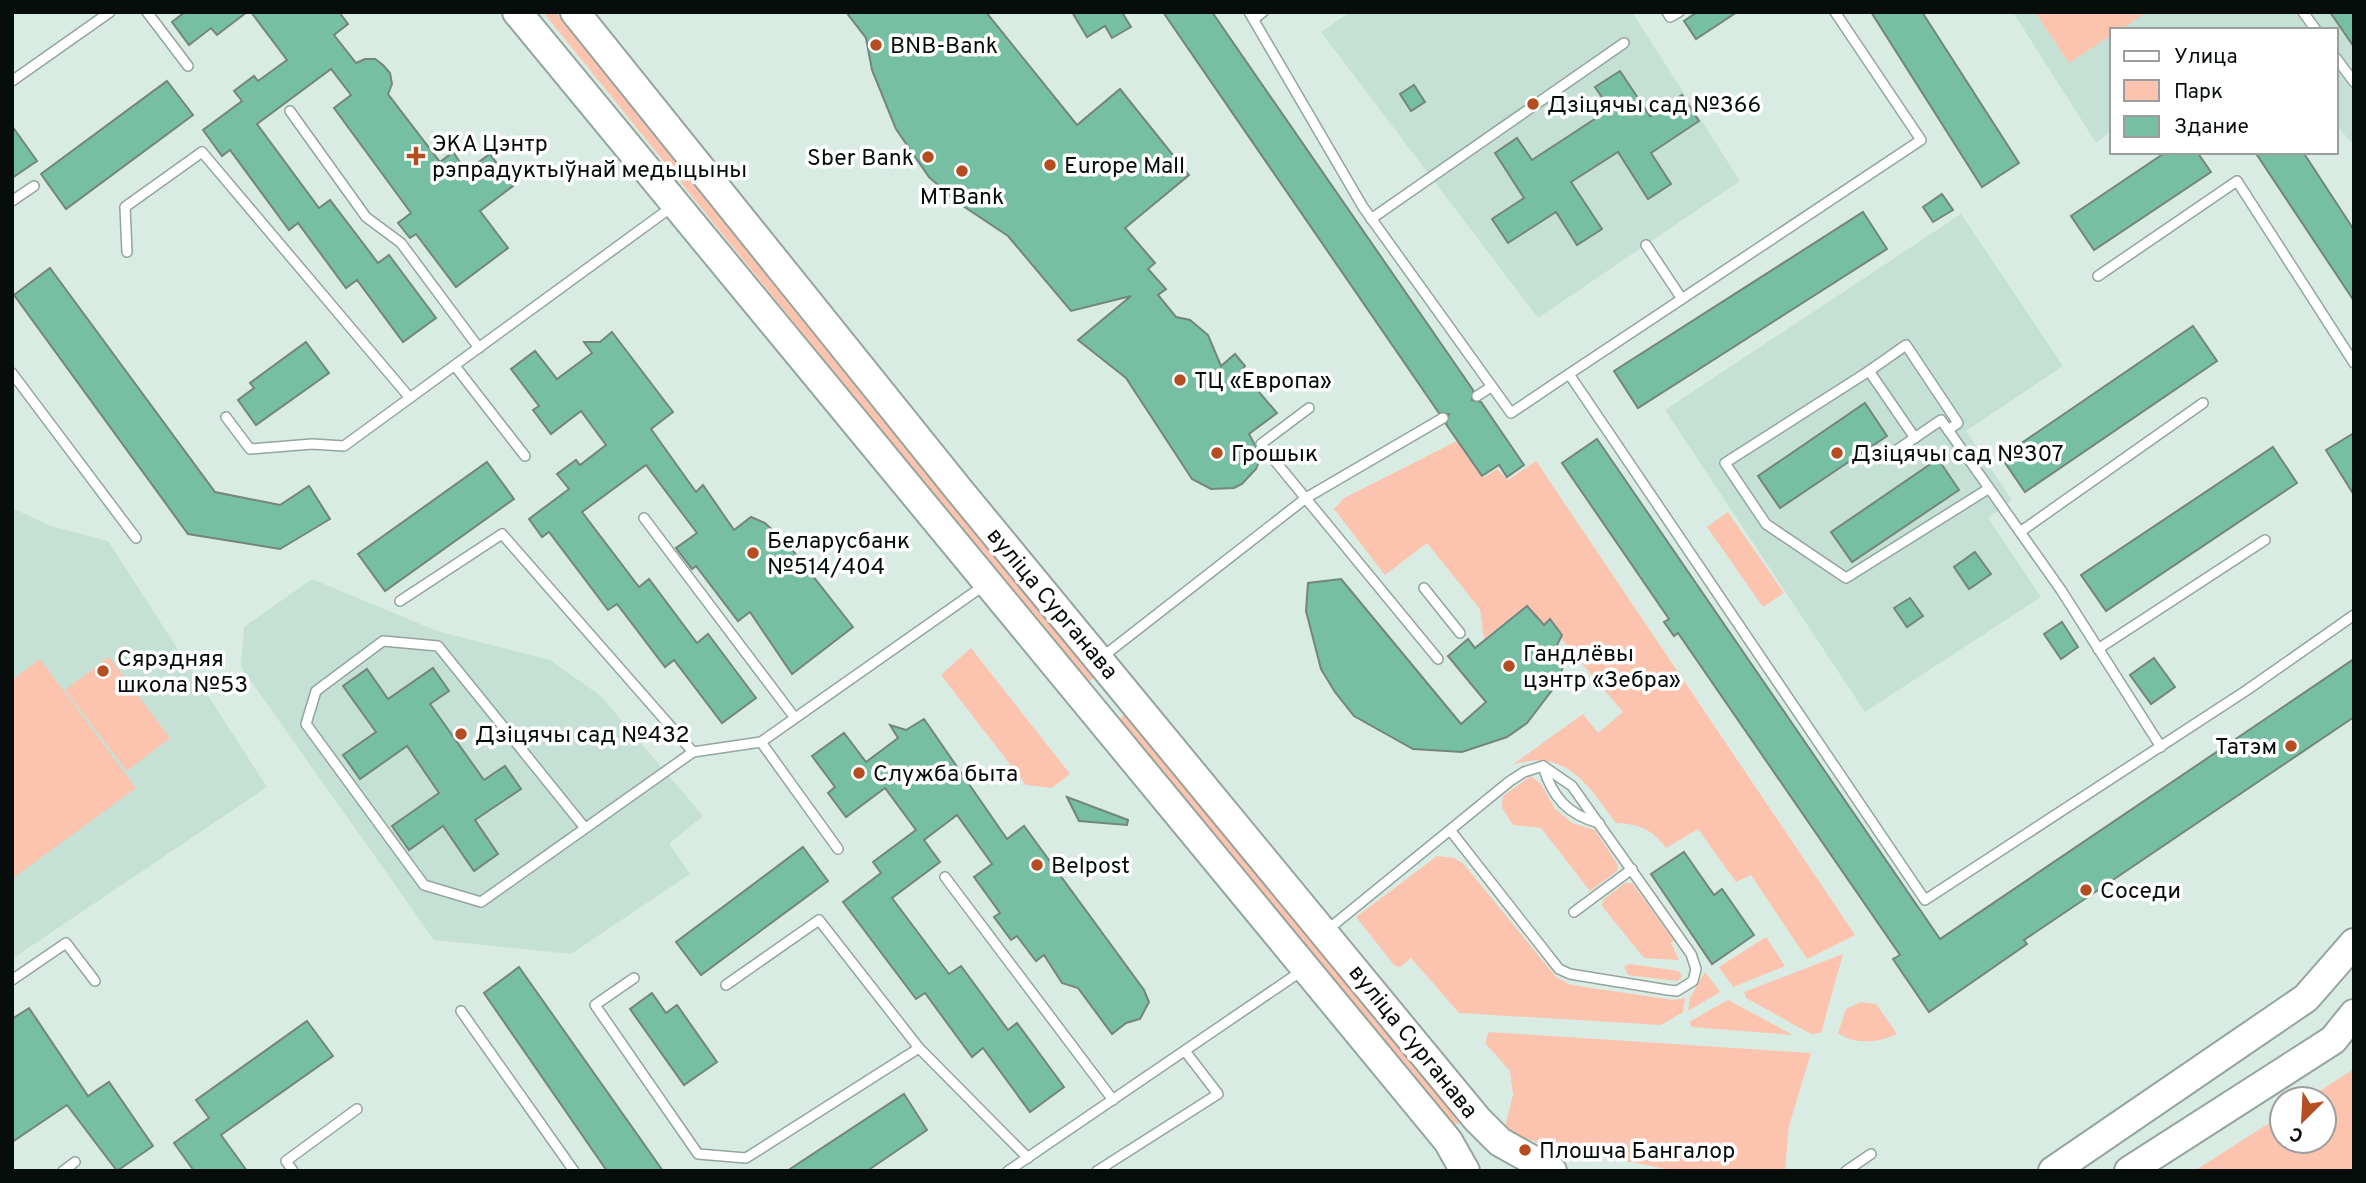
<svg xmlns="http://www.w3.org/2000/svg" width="2366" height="1183" font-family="Overpass,sans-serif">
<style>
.built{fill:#c5e1d5}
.green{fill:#fcc3ae}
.building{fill:#77bfa2;stroke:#74857d;stroke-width:2}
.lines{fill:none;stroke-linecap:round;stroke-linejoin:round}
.service-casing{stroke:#93a59d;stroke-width:12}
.primary-casing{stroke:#93a59d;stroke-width:32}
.service{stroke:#fff;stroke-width:9}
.primary{stroke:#fff;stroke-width:28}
.poi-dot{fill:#b44e21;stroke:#fff;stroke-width:2.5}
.labels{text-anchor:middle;stroke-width:7;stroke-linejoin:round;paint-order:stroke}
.poi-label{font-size:23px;fill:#070d0b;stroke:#fff;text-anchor:start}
.street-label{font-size:23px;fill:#070d0b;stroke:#fff}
</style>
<rect width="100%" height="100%" fill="#d9ece3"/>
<g class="built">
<polygon points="1350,12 1632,12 1740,181 1538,318 1321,32"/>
<polygon points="2013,12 2354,12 2354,145 2336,125 2336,30 2112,30 2112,130 2096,143"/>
<polygon points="1961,214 2063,366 1966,431 2012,500 1988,518 2041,597 1865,712 1665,410"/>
<polygon points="12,508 51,526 108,541 267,787 12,959"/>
<polygon points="312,579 437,631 550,660 601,696 703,816 669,844 690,874 571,954 434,940 241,667 244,627"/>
</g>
<g class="green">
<polygon points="543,12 556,12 1095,677 1086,684"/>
<polygon points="2035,12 2142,12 2144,14 2120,30 2112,30 2112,35 2069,63"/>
<path d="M 1457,441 L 1483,478 L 1497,469 L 1508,480 L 1536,461 L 1855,935 L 1807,959 L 1751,875 L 1736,882 L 1698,829 L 1666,848 C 1652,829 1639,824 1616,823 C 1588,785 1565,747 1512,765 L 1583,714 L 1598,733 L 1623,712 L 1547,622 L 1540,626 L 1524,607 L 1484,639 L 1480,609 L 1427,543 L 1385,575 L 1334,509 L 1344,498 Z"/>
<polygon points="1728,512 1784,593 1763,607 1707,527"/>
<polygon points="971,648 1070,774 1052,788 1026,785 941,675"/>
<polygon points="109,657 170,738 127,771 65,690"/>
<polygon points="40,659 136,788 12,879 12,680"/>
<polygon points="1124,715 1461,1121 1451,1128 1117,721"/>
<polygon points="1531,776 1541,784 1555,809 1572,823 1595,830 1618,865 1617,871 1590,891 1541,828 1513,825 1502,808 1503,796"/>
<polygon points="1437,856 1454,858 1463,863 1556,977 1571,985 1674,1000 1685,998 1683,1012 1661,1025 1459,1013 1411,958 1400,967 1395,966 1356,917"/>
<polygon points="1625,883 1632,883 1674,940 1671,943 1679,960 1644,958 1602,906 1603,900"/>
<polygon points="1766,937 1785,966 1733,987 1719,967"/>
<polygon points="1843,954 1821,1033 1811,1034 1746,998 1744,992"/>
<polygon points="1629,964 1679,971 1682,977 1677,981 1628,975 1624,967"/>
<polygon points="1705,972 1720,992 1688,1011 1690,998"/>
<polygon points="1728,1000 1793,1035 1692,1027 1689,1022"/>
<path d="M 1861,1002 L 1876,1004 L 1897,1034 C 1879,1043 1854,1045 1838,1033 L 1846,1009 Z"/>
<polygon points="1489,1032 1811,1053 1789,1126 1785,1171 1676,1171 1546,1145 1504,1131 1513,1095 1510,1071 1485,1043"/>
<polygon points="2354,1069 2354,1171 2194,1171 2282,1115 2282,1141 2324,1141 2324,1099 2307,1099"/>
</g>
<g class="building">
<polygon points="185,12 247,12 217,35 211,28 189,45 172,22"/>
<polygon points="251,12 339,12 348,24 334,35 356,63 365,59 375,59 383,65 390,73 392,84 388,94 440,162 453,152 466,171 490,154 513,186 480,211 508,248 456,287 416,234 410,238 398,223 411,213 334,108 351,95 331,69 257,124 319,208 330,200 378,263 389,255 436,318 403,342 357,280 346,288 298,223 289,230 230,150 222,156 203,130 242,101 234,91 254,76 258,81 287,60"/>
<polygon points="846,12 986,12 1077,125 1120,89 1189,175 1125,228 1155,263 1148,269 1166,289 1158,295 1176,317 1190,320 1208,335 1221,366 1235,354 1245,366 1241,371 1277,413 1249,434 1261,456 1256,469 1242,484 1234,488 1211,489 1192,479 1126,378 1078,340 1131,296 1071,311 1008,236 957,202 929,177 896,129 872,70 866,38"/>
<polygon points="1072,12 1127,12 1123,14 1131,27 1112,38 1105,26 1087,37"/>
<polygon points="1163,12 1212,12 1473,390 1472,400 1481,402 1524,465 1507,477 1499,465 1482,476 1446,424 1449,414 1439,413"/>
<polygon points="1697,12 1737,12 1696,39 1684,21"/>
<polygon points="1871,12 1922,12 2019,163 1982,187"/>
<polygon points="2330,12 2354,12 2354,47"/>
<polygon points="1620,71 1650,116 1682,95 1699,121 1651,153 1671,184 1648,199 1618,152 1571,182 1602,229 1577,245 1556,212 1508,243 1492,219 1524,198 1495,153 1517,138 1532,160 1610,109 1595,87"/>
<polygon points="167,81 193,115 66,209 41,174"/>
<polygon points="1414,85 1425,102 1411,111 1400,94"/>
<polygon points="12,126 37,161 12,178"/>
<polygon points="2166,152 2197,152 2211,172 2094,250 2071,216"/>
<polygon points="2255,152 2303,152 2354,230 2354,301"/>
<polygon points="1942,194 1953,210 1933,222 1923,207"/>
<polygon points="1863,212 1887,249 1638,408 1614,371"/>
<polygon points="50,268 215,492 280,505 309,486 330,519 280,549 188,534 14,295"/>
<polygon points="2193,326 2217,361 2025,492 2001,457"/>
<polygon points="612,332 673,412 651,429 696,492 703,485 734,530 751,517 765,523 786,542 853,627 792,674 750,612 738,621 696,566 692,569 676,548 697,533 646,465 582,512 639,587 649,579 697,643 708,634 756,698 722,723 674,660 665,667 617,604 608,610 549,532 542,537 529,519 569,489 557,474 576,460 580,465 606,445 581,411 551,434 533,410 539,406 511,369 535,351 557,379 592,353 584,342 600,342"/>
<polygon points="306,342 329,373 256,425 238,400 254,388 250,383"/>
<polygon points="1865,403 1887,436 1780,508 1758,476"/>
<polygon points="2354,433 2354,495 2326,450"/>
<polygon points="1597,439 1940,939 2354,659 2354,717 2024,940 2027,944 1929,1012 1893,959 1900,955 1678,633 1674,636 1664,622 1669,619 1562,463"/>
<polygon points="2273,447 2297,483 2106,611 2081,575"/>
<polygon points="1938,459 1959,490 1852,562 1831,532"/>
<polygon points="487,462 514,499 385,591 358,554"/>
<polygon points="1975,552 1991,574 1969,589 1954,567"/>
<polygon points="1341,579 1461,724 1486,702 1448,656 1468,639 1475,648 1527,606 1544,625 1550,619 1562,635 1557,645 1566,656 1561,673 1553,689 1527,723 1507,737 1462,752 1413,749 1354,716 1335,692 1321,669 1306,611 1308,583"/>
<polygon points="1910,598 1923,616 1907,627 1894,608"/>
<polygon points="2062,622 2078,647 2061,659 2044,634"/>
<polygon points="2154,658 2175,687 2151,704 2130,675"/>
<polygon points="433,668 449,691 430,704 484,780 505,766 521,789 475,820 498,854 474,871 443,826 409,850 392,826 439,793 407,746 360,779 343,755 376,732 343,686 367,669 388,699"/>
<polygon points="924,719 1007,839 1024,826 1144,990 1149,1002 1140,1019 1126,1023 1112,1034 1078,988 1062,983 1044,955 1036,961 1017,936 1011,940 994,917 1000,913 974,877 992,864 957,815 924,840 940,862 892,898 949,974 961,966 1008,1030 1017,1023 1064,1087 1030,1112 983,1048 972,1057 925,993 916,999 843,902 881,873 873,862 916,830 885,788 846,817 828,793 835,787 812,756 844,733 866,762 898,738 890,725 906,730"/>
<polygon points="1067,797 1128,820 1127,825 1079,821"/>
<polygon points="803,847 828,881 701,975 676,942"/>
<polygon points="1684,852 1714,895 1722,889 1754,935 1712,964 1651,874"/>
<polygon points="519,967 663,1171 607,1171 484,993"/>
<polygon points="652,993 666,1013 677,1005 717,1062 684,1085 630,1009"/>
<polygon points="29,1008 88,1096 109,1082 153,1146 117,1171 67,1105 12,1142 12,1019"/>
<polygon points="307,1021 333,1056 221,1135 247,1171 194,1171 174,1143 209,1118 196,1100"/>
<polygon points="904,1094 927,1130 867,1171 787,1171"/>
</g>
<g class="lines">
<g class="service-casing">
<g id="service">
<polyline points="147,12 188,66"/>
<polyline points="1249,12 1363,207 1511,413 1569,374 1925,900 2247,690 2354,615"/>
<polyline points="1667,12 1670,17 1679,12"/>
<polyline points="2303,12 2316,30"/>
<polyline points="1254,19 1263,12"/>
<polyline points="2336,58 2354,82"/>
<polyline points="12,81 110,12"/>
<polyline points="290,111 366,217 401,243 479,348"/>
<polyline points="12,201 34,186"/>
<polyline points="1371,219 1624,43"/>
<polyline points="1646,245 1682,299"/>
<polyline points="127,252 125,207 202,152 410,398"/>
<polyline points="2098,276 2237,181 2354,363"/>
<polyline points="455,366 525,456"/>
<polyline points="1869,371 1906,345 1958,423 1948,430"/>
<polyline points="12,373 136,538"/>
<polyline points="1569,374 1921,140 1835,12"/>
<polyline points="1477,396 1491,387"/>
<polyline points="1309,408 1261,444 1438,659"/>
<polyline points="226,417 250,449 312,444 344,446 673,206"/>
<polyline points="1915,438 1869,371 1725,463 1766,524 1846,578 1988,489"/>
<polyline points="1894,452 1941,420 2061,590 2161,747"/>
<polyline points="644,518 795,718"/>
<polyline points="2020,532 2203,403"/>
<polyline points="1424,588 1460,633"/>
<polyline points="400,601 502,534 693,752"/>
<polyline points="2098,649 2265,540"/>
<polyline points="1101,658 1306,498 1443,418"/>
<polyline points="761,742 838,849"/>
<path d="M 1543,766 C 1552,797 1568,815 1599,823"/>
<polyline points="585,828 438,646 383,641 316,691 306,724 424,885 481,902 693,752 761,742 986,584"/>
<polyline points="945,877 1113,1100"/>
<polyline points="1574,912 1632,869"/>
<polyline points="1326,931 1510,781 1524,772 1543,766 1572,786 1691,954 1696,969 1693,981 1677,991 1668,990 1570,974 1559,969 1450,830"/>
<polyline points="634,978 595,1005 698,1154 746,1158 919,1048 1028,1158"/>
<polyline points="12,980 66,943 95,981"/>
<polyline points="726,985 819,920 919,1048"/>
<polyline points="461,1011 574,1171"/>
<polyline points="63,1171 75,1162"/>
<polyline points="293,1171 286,1161 357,1109"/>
<polyline points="1008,1171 1303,970"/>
<polyline points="1097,1171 1218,1094 1185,1051"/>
<polyline points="1846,1171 1871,1154"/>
</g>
</g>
<g class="primary-casing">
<g id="primary">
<polyline points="517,12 1448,1141 1465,1171"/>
<polyline points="575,12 959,490 1477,1119 1500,1142 1552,1171"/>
<polyline points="2053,1171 2306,998 2354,943"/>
<polyline points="2129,1171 2333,1040 2354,1014"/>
</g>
</g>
<use href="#service" class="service"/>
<use href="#primary" class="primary"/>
</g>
<g class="poi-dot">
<circle cx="876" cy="45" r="7"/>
<circle cx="1533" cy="104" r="7"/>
<path d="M412.5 145.5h7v7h7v7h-7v7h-7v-7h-7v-7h7z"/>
<circle cx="928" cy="157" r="7"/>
<circle cx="1050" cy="165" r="7"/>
<circle cx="962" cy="171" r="7"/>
<circle cx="1180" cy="380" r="7"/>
<circle cx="1217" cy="453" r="7"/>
<circle cx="1837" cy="453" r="7"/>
<circle cx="753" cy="553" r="7"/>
<circle cx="1509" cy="666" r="7"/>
<circle cx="103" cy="671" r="7"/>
<circle cx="461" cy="734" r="7"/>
<circle cx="2291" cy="746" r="7"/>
<circle cx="859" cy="773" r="7"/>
<circle cx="1037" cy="865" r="7"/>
<circle cx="2086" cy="890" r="7"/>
<circle cx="1525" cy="1150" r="7"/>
</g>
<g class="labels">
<g class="poi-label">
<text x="890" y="53">BNB-Bank</text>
<text x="1547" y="112">Дзіцячы сад №366</text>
<text x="432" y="151">ЭКА Цэнтр<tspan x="432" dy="26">рэпрадуктыўнай медыцыны</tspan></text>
<text x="914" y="165" text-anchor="end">Sber Bank</text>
<text x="1064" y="173">Europe Mall</text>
<text x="962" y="204" text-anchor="middle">MTBank</text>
<text x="1194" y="388">ТЦ «Европа»</text>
<text x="1231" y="461">Грошык</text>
<text x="1851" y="461">Дзіцячы сад №307</text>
<text x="767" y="548">Беларусбанк<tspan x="767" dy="26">№514/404</tspan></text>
<text x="1523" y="661">Гандлёвы<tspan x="1523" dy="26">цэнтр «Зебра»</tspan></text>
<text x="117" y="666">Сярэдняя<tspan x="117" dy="26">школа №53</tspan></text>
<text x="475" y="742">Дзіцячы сад №432</text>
<text x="2277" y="754" text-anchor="end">Татэм</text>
<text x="873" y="781">Служба быта</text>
<text x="1051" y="873">Belpost</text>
<text x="2100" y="898">Соседи</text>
<text x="1539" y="1158">Плошча Бангалор</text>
</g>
<g class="street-label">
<text transform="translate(1053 603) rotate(50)" y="8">вуліца Сурганава</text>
<text transform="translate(1414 1041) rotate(51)" y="8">вуліца Сурганава</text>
</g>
</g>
<rect width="2366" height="1183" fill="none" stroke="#070d0b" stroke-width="28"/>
<rect x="2110" y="28" width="228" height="126" fill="#ffffff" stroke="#9c9e9d" stroke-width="2"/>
<rect x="2124" y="51" width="35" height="10" fill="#ffffff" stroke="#9c9e9d" stroke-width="2"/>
<text x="2174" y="63" font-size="21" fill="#070d0b">Улица</text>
<rect x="2124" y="80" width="35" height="21" fill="#fcc3ae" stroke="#9c9e9d" stroke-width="2"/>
<text x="2174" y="98" font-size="21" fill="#070d0b">Парк</text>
<rect x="2124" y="116" width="35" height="21" fill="#77bfa2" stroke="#9c9e9d" stroke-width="2"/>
<text x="2174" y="133" font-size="21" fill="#070d0b">Здание</text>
<g transform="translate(2303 1120) rotate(204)"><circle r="33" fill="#ffffff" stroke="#9c9e9d" stroke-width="2"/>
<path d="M0-5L12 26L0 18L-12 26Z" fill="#b44e21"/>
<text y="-10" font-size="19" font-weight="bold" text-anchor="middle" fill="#070d0b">С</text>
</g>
</svg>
